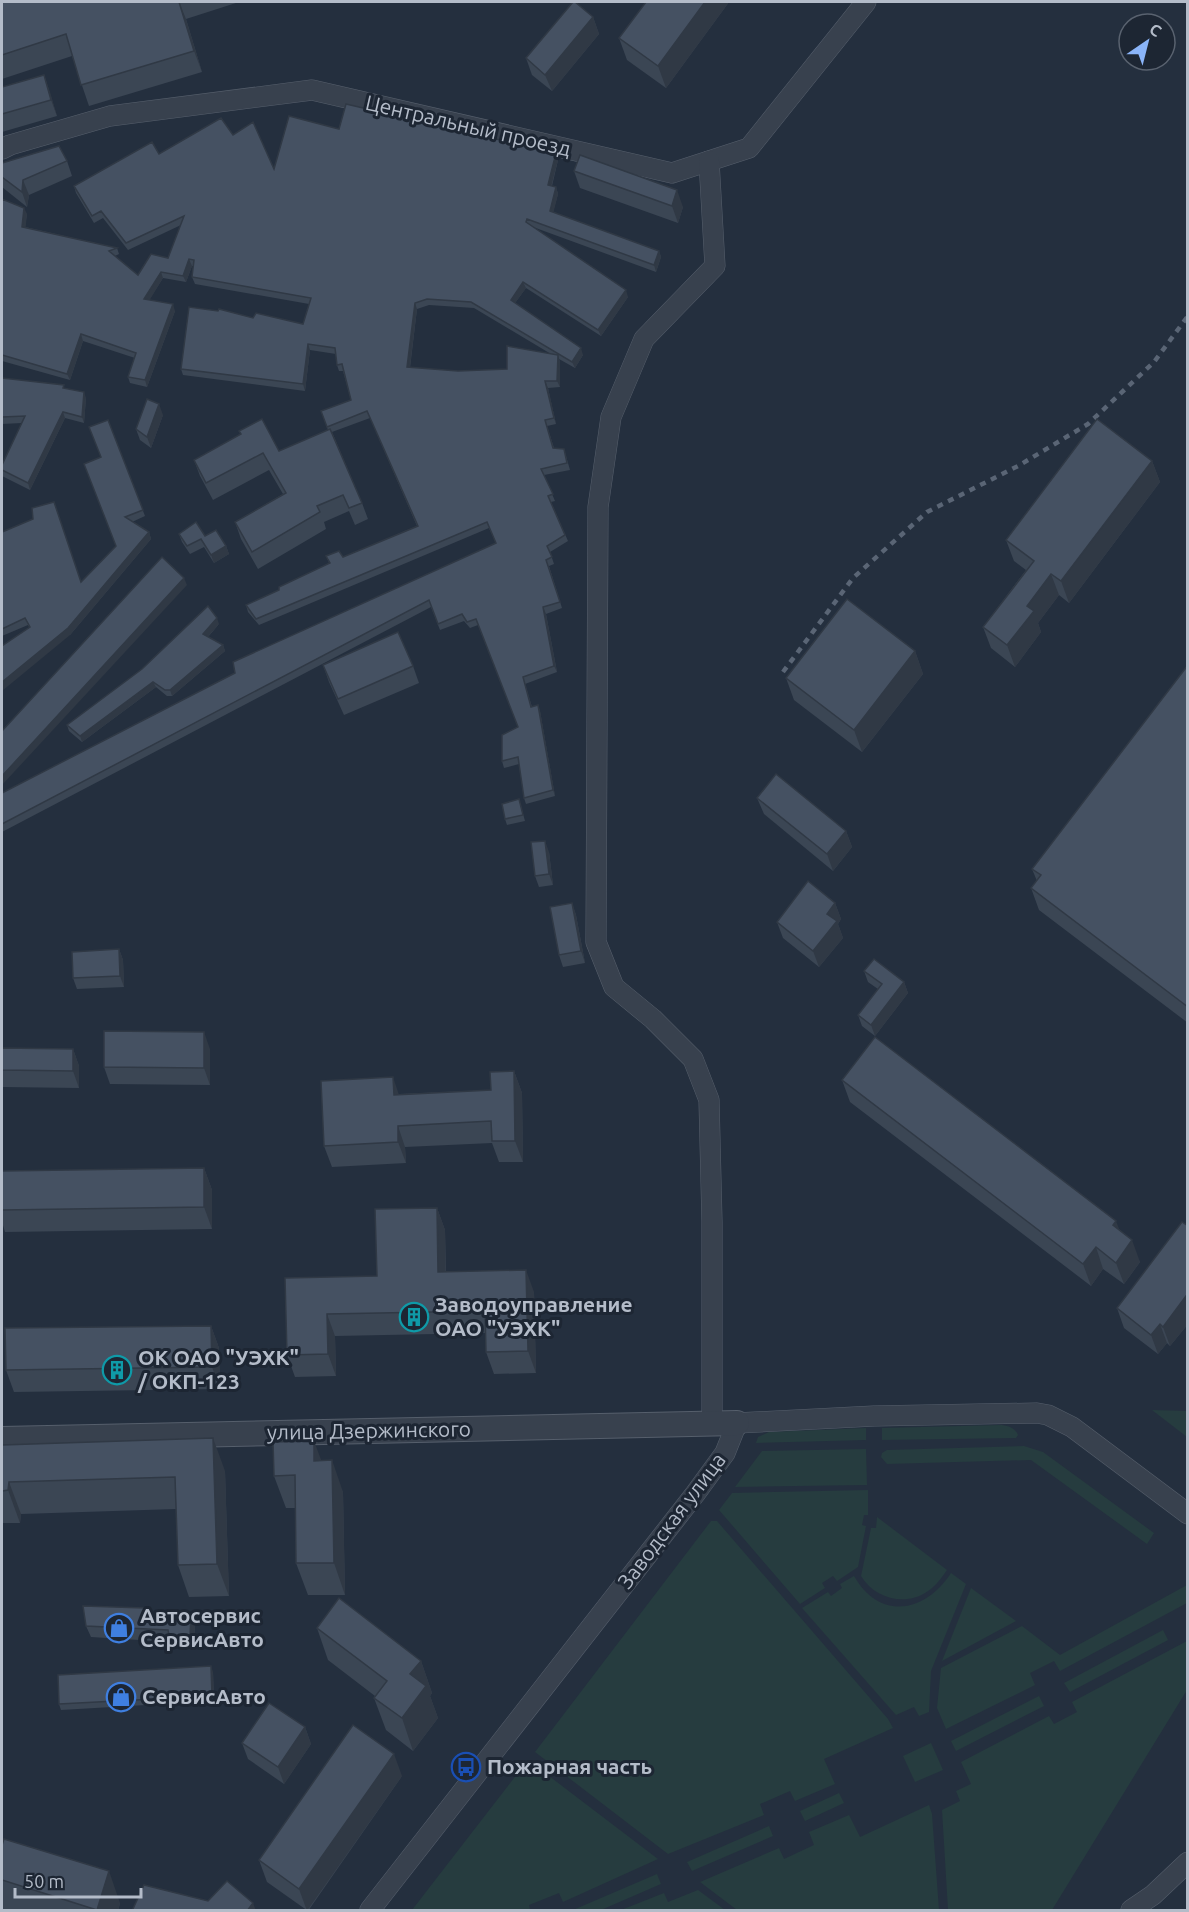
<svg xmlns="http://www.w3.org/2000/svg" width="1189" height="1912" font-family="Ubuntu,sans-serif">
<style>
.green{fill:#263c3f}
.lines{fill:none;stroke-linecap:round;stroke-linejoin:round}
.minor-casing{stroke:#565f6c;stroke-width:21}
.tertiary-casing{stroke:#565f6c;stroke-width:26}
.minor{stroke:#38414e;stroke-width:20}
.tertiary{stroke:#38414e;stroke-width:24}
.rail{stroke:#5a6575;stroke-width:4.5;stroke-dasharray:6 6;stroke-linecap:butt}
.wall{fill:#3b4654;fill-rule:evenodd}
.shaded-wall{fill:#303945}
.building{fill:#455162;stroke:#303945;stroke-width:1.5}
.labels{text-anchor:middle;stroke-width:6;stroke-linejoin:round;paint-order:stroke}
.street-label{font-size:21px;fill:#b4bcc9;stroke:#1d2633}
.poi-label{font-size:21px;font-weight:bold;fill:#b4bcc9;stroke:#1d2633;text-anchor:start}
</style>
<rect width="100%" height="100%" fill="#242f3e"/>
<g class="green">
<polygon points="1152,1410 1187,1411 1187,1437"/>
<path d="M 1002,1425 C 1009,1426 1015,1428 1018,1435 L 1016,1438 L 882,1440 L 882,1428 Z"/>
<polygon points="866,1428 866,1440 756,1443 758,1437 769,1432"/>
<polygon points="1024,1446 1043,1452 1154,1533 1147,1544 1031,1460 887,1464 881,1457 882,1453 887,1450"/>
<polygon points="866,1449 867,1485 735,1487 762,1451"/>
<polygon points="868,1490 868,1515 864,1515 862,1525 866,1526 858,1567 837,1581 833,1576 822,1583 825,1588 800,1604 719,1510 732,1493"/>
<path d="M 877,1517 L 947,1570 C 942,1577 936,1586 928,1591 C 906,1607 875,1599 861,1576 L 871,1528 L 876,1528 Z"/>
<polygon points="711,1521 717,1521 888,1719 893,1728 824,1759 835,1784 795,1801 790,1791 760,1804 764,1815 668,1854 535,1752"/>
<path d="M 951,1573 L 966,1584 L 931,1671 L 929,1712 L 919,1716 L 914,1707 L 896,1715 L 802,1608 L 828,1592 L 831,1596 L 842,1588 L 840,1584 L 854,1576 C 880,1621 925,1613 951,1573 Z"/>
<polygon points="1187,1585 1187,1603 1060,1671 1054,1661 1030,1673 1035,1685 946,1729 937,1708 941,1668 1022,1626 1060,1655"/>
<polygon points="971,1588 1016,1621 942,1661"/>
<polygon points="1163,1630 1168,1640 1070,1692 1064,1683"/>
<polygon points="1187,1641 1187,1690 1052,1910 948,1910 942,1810 960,1801 956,1791 971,1784 961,1762 1049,1716 1054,1724 1077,1712 1072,1702"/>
<polygon points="1039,1696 1044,1706 956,1751 951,1741"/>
<polygon points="931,1743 943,1770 915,1782 903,1756"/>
<polygon points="528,1760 658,1859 563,1902 559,1893 529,1905 530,1910 412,1910"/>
<polygon points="839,1793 844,1803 805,1821 800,1811"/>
<polygon points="929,1805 932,1814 939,1910 737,1910 700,1882 779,1848 784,1859 814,1845 809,1832 849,1815 860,1837"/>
<polygon points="769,1826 773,1836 692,1871 687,1862"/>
<polygon points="657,1874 661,1884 601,1910 573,1910"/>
<polygon points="698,1890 725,1910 621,1910 664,1893 668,1902"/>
</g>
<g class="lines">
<g class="minor-casing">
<g id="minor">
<polyline points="2,149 10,145 110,116 312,90 672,173 749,148 866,2"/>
<polyline points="709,161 715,266 644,339 611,417 598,507 596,942 614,987 653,1019 693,1059 709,1100 712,1222 712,1423"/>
<polyline points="370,1910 695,1494 725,1453 737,1423 874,1416 1037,1413 1048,1415 1072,1427 1188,1514"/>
<polyline points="1131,1910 1153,1895 1188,1862"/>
</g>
</g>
<g class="tertiary-casing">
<polyline id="tertiary" points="2,1439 737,1423"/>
</g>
<use href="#minor" class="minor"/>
<use href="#tertiary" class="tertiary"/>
<polyline class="rail" points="783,672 853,578 927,512 1018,466 1088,424 1154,362 1188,316"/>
</g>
<g class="wall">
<polygon points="2,2 239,2 186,19 202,72 89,106 72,56 2,79"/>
<polygon points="646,2 729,2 666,88 627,60 619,38"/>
<polygon points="593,17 599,34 552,91 532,75 526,58"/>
<polygon points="44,75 57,116 2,132 2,87"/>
<path d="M 339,129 L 556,153 L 558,160 L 552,186 L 556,187 L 558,194 L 553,212 L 659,251 L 661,257 L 656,272 L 533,227 L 628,297 L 601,336 L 526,288 L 515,303 L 583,355 L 575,368 L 559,359 L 560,362 L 560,387 L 548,388 L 556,424 L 547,426 L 554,448 L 564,449 L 570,470 L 544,475 L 555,501 L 551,502 L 568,541 L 550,552 L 554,564 L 549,566 L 562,608 L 546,614 L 557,672 L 525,684 L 532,707 L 538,705 L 540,711 L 555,796 L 526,804 L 524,798 L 519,764 L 504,768 L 502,761 L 518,727 L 478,625 L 470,628 L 464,621 L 440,630 L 431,607 L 2,832 L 2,793 L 496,543 L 489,528 L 259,625 L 248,612 L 246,605 L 279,590 L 329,563 L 326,556 L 343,557 L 417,526 L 370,418 L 332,432 L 362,503 L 368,519 L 355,525 L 349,511 L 324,522 L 326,529 L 258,569 L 241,539 L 235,522 L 283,494 L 269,470 L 213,500 L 200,476 L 194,460 L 279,451 L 328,430 L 321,411 L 351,400 L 343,371 L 339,371 L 337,365 L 336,354 L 310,350 L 305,391 L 183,375 L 181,369 L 253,318 L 303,324 L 309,304 L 195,284 L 192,277 L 194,266 L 192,266 L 186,282 L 163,278 L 149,300 L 175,311 L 147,387 L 130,383 L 128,377 L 135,358 L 83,341 L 70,380 L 2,361 L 2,199 L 27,214 L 25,227 L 117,248 L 119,254 L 115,256 L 138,275 L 168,258 L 181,225 L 128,250 L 103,218 L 94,223 L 76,193 L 74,186 L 159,154 L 233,135 L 274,169 ZM 429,305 L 474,308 L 551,354 L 507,369 L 458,371 L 410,368 L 417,309 Z"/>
<polygon points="67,161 72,176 29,195 27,207 2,187 2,163"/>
<polygon points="574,171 683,207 678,223 580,188"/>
<polygon points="2,378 65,388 86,398 84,423 65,418 30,490 2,476 2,465 22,423 2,424"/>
<polygon points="163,415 151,448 140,440 136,429"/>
<polygon points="108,420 145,516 132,522 149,532 151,539 70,635 29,627 28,625 2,636 2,529 3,532 82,582 116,546 101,458"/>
<polygon points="1152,461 1160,482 1069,603 1059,595 1038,623 1041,632 1015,667 991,648 983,627 1026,570 1014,561 1006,540"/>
<polygon points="179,534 205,536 226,546 229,554 214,563 204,547 190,554 182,542"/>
<polygon points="219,624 208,637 223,645 225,651 172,696 167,696 156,687 82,742 69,731 67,725"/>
<polygon points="915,651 923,674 862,752 794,700 786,678"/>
<polygon points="323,665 413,666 419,683 344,715 329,682"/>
<polygon points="1188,665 1188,1023 1039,910 1031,888 1037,881 1032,869"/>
<polygon points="757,798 846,831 852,847 833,871 764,814"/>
<polygon points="519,799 525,821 507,825 505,819"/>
<polygon points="549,852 553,885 539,887 535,876"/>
<polygon points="572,903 576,915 585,963 563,967 559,955"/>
<polygon points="835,903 841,919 838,924 843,938 819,967 783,938 777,922"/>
<polygon points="119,949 123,960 124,987 77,989 73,978"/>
<polygon points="864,971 904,982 908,993 875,1036 862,1026 858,1015 878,989 868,982"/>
<polygon points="2,1048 73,1049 79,1066 79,1088 3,1087 2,1083"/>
<polygon points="210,1049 210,1085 110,1084 104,1067"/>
<polygon points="514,1071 522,1093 523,1162 499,1162 492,1143 405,1147 406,1163 332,1167 324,1146 399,1094 491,1090"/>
<polygon points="842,1080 1120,1230 1140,1262 1124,1284 1103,1269 1091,1286 850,1102"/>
<polygon points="204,1168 212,1190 212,1229 5,1232 2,1222 2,1171"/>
<polygon points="437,1208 445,1230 446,1271 534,1292 536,1373 494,1374 486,1352 486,1333 335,1336 336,1376 295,1377 287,1355 285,1278 377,1276"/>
<polygon points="1188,1226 1188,1324 1170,1346 1167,1343 1158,1354 1124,1328 1117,1308"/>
<polygon points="211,1326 219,1348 220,1389 14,1392 6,1370"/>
<polygon points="2,1445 225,1471 229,1596 189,1597 178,1565 176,1509 21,1514 20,1523 2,1523"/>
<polygon points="321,1460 343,1492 345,1595 308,1595 296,1563 295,1508 286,1508 274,1476"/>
<polygon points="145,1608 147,1615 195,1626 194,1649 173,1646 171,1642 91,1637 86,1626"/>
<polygon points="317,1628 421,1661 432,1693 430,1696 438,1718 413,1751 386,1730 374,1698 375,1696 328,1660"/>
<polygon points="213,1672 214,1701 61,1710 59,1704"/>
<polygon points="305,1727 311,1744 284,1784 248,1759 242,1743"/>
<polygon points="402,1776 308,1911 267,1882 259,1860"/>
<polygon points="2,1845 120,1903 118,1911 6,1911 3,1910 2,1905"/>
</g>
<g class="shaded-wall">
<polygon points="179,2 186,19 202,72 194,51"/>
<polygon points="705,2 729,2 666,88 658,66"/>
<polygon points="593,17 599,34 552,91 545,75"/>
<polygon points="44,75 50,92 57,116 51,100"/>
<polygon points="556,153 558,160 550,191 548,185"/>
<polygon points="23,180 29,195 27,207 22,192"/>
<polygon points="556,187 558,194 552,218 550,211"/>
<polygon points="677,190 683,207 678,223 672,206"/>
<polygon points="24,208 27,214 25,233 22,227"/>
<polygon points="659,251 661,257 656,272 654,265"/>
<polygon points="189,259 192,266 186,282 183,276"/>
<polygon points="161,272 163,278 146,306 144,299"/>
<polygon points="523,282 526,288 513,306 511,300"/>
<polygon points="626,290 628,297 601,336 598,330"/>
<polygon points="415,303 417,309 409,374 407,367"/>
<polygon points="173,304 175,311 147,387 145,380"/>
<polygon points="81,334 83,341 70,380 67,374"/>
<polygon points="308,344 310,350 305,391 303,384"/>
<polygon points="581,348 583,355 575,368 572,362"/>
<polygon points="558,355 560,362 560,387 557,381"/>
<polygon points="545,381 548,388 556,424 554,418"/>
<polygon points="84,392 86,398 84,423 82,417"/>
<polygon points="159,404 163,415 151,448 147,437"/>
<polygon points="63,412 65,418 30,490 28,483"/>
<polygon points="1152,461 1160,482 1069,603 1061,581"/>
<polygon points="149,532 151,539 70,635 2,691 2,682"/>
<polygon points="226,546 229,554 214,563 211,555"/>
<polygon points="1051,574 1059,595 1038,623 1041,632 1015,667 1007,645 1027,606"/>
<polygon points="184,578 187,585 2,785 2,776"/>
<polygon points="543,607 546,614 557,672 554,666"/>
<polygon points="217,618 219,624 205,640 203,634"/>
<polygon points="223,645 225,651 172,696 170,690"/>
<polygon points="915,651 923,674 862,752 854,730"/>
<polygon points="153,682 156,687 82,742 80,736"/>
<polygon points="538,705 540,711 555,796 553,790"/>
<polygon points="846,831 852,847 833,871 827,854"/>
<polygon points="545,841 549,852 553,885 549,874"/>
<polygon points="572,903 576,915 585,963 581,951"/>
<polygon points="835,903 841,919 838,924 843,938 819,967 813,951 827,914"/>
<polygon points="119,949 123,960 124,987 120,976"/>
<polygon points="904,982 908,993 875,1036 871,1025"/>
<polygon points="204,1032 210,1049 210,1085 204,1068"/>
<polygon points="73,1049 79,1066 79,1088 73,1071"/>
<polygon points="514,1071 522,1093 523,1162 515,1141"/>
<polygon points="393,1077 400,1098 394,1095"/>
<polygon points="398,1126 405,1147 406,1163 398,1142"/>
<polygon points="204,1168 212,1190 212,1229 204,1207"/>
<polygon points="437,1208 445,1230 446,1294 438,1272"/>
<polygon points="1116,1221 1124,1242 1113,1225"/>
<polygon points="1132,1240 1140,1262 1124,1284 1116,1263"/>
<polygon points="1096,1247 1103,1269 1091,1286 1083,1264"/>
<polygon points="526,1270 534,1292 536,1373 528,1351"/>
<polygon points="1186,1296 1188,1299 1188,1324 1170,1346 1163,1327"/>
<polygon points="327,1314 335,1336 336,1376 328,1354"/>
<polygon points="1160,1324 1167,1343 1158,1354 1151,1335"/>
<polygon points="211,1326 219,1348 220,1389 212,1367"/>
<polygon points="213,1438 225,1471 229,1596 217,1564"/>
<polygon points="314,1441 326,1473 314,1461"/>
<polygon points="332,1460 343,1492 345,1595 334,1563"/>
<polygon points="9,1482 21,1514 20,1523 8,1490"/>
<polygon points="191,1615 195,1626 194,1649 190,1637"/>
<polygon points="421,1661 432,1693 430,1696 438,1718 413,1751 402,1718 410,1674"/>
<polygon points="211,1666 213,1672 214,1701 212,1696"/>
<polygon points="305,1727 311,1744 284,1784 278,1767"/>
<polygon points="394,1754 402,1776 307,1911 299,1889"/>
<polygon points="109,1871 120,1903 118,1911 97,1911"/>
<polygon points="253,1903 256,1911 247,1911"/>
</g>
<g class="building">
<polygon points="2,2 179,2 194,51 81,85 66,34 2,55"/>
<polygon points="573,2 575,2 593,17 545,75 526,58"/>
<polygon points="646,2 705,2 658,66 619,38"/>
<polygon points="44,75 51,100 2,114 2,87"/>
<polygon points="346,104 556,153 548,185 556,187 550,211 659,251 654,265 527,219 526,222 626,290 598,330 523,282 511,300 581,348 572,362 471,302 427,299 415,303 407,367 458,371 507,369 507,346 558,355 557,381 545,381 554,418 545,420 553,448 564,449 567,463 541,469 553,494 548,496 565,535 547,546 552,557 546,560 560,602 543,607 554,666 523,677 531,707 538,705 553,790 524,798 518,757 502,761 502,735 518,727 476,619 467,622 462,614 438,624 429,600 2,824 2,793 235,673 233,662 496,543 487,522 256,619 246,605 279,590 279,587 330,563 326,556 339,551 343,557 418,526 367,411 327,427 321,411 351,400 342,364 337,365 335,348 308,344 303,384 181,369 189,307 218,311 219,309 253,318 256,313 303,324 311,298 192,277 194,260 189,259 183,276 161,272 144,299 173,304 145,380 128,377 136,353 81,334 67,374 2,355 2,199 24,208 22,227 117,248 109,251 138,275 151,254 168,258 184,216 126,243 101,211 92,216 74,186 152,142 159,154 221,118 233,135 253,122 274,169 289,116 339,129"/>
<polygon points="59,146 67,161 23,180 22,192 2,177 2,163"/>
<polygon points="580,155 677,190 672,206 574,171"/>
<polygon points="2,378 64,385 63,388 84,392 82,417 63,412 28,483 2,470 2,465 25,416 2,417"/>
<polygon points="147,399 159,404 147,437 136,429"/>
<polygon points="262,419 279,451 330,429 362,503 349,508 343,495 317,506 320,512 252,552 235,522 286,493 263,453 206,483 194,460 241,434 239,431"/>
<polygon points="1097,419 1152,461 1061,581 1051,574 1027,606 1034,611 1007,645 983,627 1034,561 1006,540"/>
<polygon points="108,420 143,510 125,517 149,532 68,628 2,682 2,646 30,627 25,618 2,629 2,530 2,532 33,519 32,508 54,502 81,582 116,546 84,464 101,457 89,427"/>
<polygon points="196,522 205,536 216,530 226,546 211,555 201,539 187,546 179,534"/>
<polygon points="162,557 184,578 2,776 2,731"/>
<polygon points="847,599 915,651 854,730 786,678"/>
<polygon points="208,606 217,618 203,634 223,645 170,690 165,690 153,682 80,736 67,725 142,669"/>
<polygon points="398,632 413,666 338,699 323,665"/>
<polygon points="1188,665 1188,1007 1031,888 1041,875 1032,869"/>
<polygon points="776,774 846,831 827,854 757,798"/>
<polygon points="519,799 523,815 505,819 502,804"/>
<polygon points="545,841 549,874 535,876 531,842"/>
<polygon points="808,881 835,903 827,914 837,921 813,951 777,922"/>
<polygon points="572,903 581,951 559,955 550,907"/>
<polygon points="119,949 120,976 73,978 72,952"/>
<polygon points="874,959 904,982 871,1025 858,1015 882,984 864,971"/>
<polygon points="104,1031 204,1032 204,1068 104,1067"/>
<polygon points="875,1037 1116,1221 1113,1225 1132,1240 1116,1263 1096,1247 1083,1264 842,1080"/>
<polygon points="2,1048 73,1049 73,1071 2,1070"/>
<polygon points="514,1071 515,1141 492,1141 491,1121 398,1126 398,1142 324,1146 321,1081 393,1077 394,1095 491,1090 490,1072"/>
<polygon points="204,1168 204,1207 2,1210 2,1171"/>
<polygon points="437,1208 438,1272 526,1270 528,1351 486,1352 485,1311 327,1314 328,1354 287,1355 285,1278 377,1276 375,1209"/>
<polygon points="1182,1222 1188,1226 1188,1297 1186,1296 1163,1327 1160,1324 1151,1335 1117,1308"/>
<polygon points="211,1326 212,1367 6,1370 5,1328"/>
<polygon points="213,1438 217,1564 178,1565 175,1477 9,1482 8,1490 2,1491 2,1445"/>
<polygon points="314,1441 314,1461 332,1460 334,1563 296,1563 295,1475 274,1476 273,1442"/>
<polygon points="339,1598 421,1661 410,1674 426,1686 402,1718 374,1698 387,1681 317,1628"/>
<polygon points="83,1606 145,1608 145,1615 191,1615 190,1637 169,1635 168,1630 86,1626"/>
<polygon points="211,1666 212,1696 59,1704 58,1675"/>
<polygon points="269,1703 305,1727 278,1767 242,1743"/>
<polygon points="353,1725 394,1754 299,1889 259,1860"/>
<polygon points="4,1839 109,1871 97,1910 2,1880 2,1845"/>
<polygon points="227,1881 253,1903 247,1911 132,1911 144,1885 208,1901"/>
</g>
<defs>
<g id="building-ring" transform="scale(1.5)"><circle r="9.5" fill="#1d2633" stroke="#0f9aa8" stroke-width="1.5"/><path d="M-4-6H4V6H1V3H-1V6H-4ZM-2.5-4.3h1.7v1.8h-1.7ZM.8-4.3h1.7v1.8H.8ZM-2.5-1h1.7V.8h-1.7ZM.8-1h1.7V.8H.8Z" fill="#0f9aa8"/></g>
<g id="shop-ring" transform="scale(1.5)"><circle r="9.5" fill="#1d2633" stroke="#3f7fe0" stroke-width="1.5"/><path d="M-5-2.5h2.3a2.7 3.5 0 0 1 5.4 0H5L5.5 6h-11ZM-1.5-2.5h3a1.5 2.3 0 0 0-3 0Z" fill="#3f7fe0"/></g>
<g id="bus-ring" transform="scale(1.5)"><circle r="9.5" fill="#1d2633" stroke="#1a4fb4" stroke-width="1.5"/><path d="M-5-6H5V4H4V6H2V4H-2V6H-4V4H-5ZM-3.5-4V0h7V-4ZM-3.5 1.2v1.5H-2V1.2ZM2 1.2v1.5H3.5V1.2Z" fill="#1a4fb4"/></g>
</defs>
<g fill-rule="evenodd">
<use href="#building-ring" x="414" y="1317"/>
<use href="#building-ring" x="117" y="1370"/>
<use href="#shop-ring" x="119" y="1628"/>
<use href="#shop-ring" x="121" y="1697"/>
<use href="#bus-ring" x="466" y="1767"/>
</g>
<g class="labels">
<g class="street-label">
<text transform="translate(468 126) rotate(13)" y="7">Центральный проезд</text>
<text transform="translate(369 1431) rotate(-1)" y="7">улица Дзержинского</text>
<text transform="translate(672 1521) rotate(-53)" y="7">Заводская улица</text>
</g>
<g class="poi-label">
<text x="435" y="1312">Заводоуправление<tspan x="435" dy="24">ОАО "УЭХК"</tspan></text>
<text x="138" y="1365">ОК ОАО "УЭХК"<tspan x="138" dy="24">/ ОКП-123</tspan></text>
<text x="140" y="1623">Автосервис<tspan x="140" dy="24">СервисАвто</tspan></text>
<text x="142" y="1704">СервисАвто</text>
<text x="487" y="1774">Пожарная часть</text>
</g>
</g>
<rect width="1189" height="1912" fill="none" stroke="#b4bcc9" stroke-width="6"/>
<g transform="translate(1147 42) rotate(35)"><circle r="28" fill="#1d2633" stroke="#59626f" stroke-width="1.5"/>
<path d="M0-4.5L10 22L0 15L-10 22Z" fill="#8ab4f8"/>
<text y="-9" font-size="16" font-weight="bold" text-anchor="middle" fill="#b4bcc9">С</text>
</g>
<path d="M15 1888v9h126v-9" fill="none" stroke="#b4bcc9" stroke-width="3"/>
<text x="24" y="1888" font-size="18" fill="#b4bcc9" stroke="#1d2633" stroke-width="4.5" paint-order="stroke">50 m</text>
</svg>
